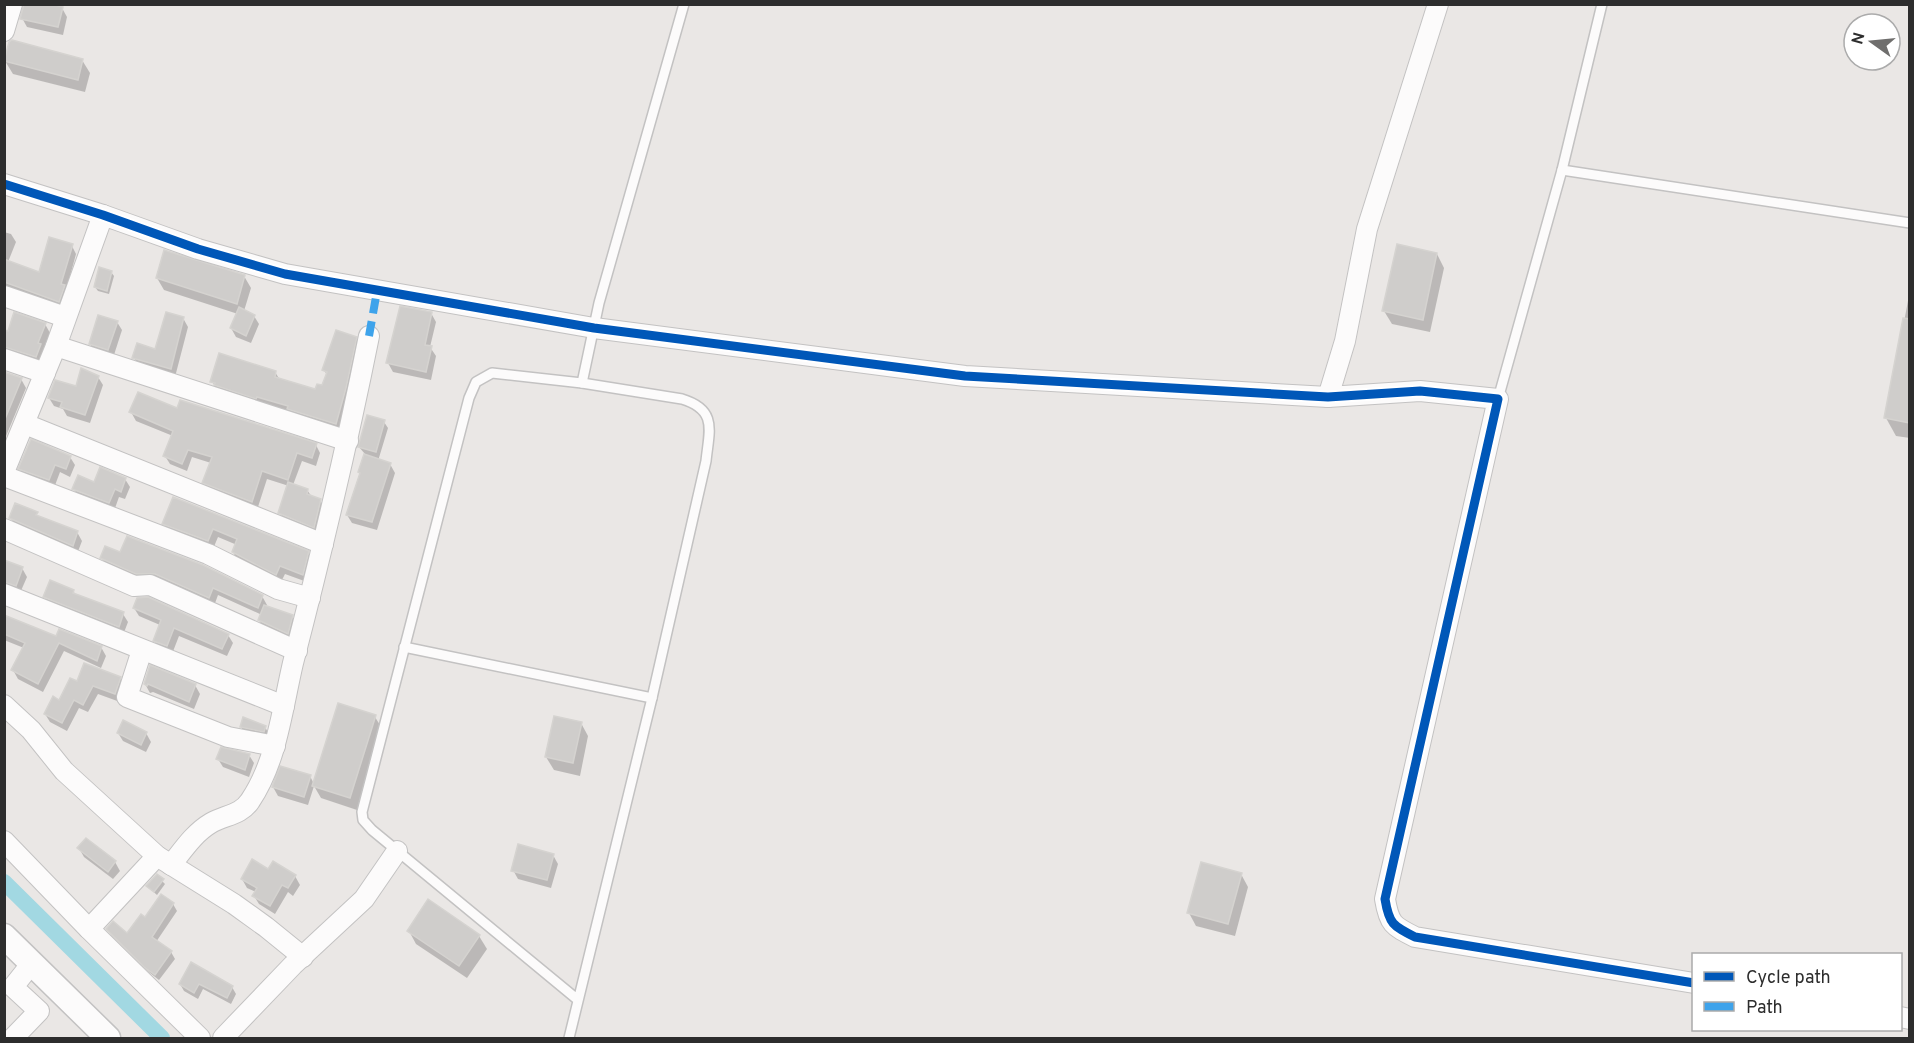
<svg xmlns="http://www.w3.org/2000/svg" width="1914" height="1043" font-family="Overpass,sans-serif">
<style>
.shadow{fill:#0003}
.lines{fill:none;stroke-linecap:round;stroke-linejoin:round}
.canal{stroke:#a2d8e2;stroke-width:16}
.building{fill:#cfcdcb;stroke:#d5d3d0;stroke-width:1.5}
.service-casing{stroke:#c3c2c2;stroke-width:12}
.minor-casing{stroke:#c3c2c2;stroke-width:22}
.tertiary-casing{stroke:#c3c2c2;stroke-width:27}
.service{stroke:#fcfbfb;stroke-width:9}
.minor{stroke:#fcfbfb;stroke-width:20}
.tertiary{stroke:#fcfbfb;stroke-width:24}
.quiet{stroke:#3ea3eb;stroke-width:8;stroke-dasharray:15 8;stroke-linecap:butt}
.cycleway-casing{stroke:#fff;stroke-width:13}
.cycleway{stroke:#0057b8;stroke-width:9}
</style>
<rect width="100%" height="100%" fill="#eae7e5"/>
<g class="shadow">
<polygon points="62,8 67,17 63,35 27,27 22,18"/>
<polygon points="82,60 90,73 85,92 13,74 5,61"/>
<polygon points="4,232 11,234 16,242 8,262 40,274 72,246 76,254 66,291 64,310 4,288"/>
<polygon points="1437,254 1444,268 1430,332 1392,324 1384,311"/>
<polygon points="111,272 114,276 109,294 98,291 95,287"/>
<polygon points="244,276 251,288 244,311 254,316 259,324 251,343 236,337 231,328 238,314 164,290 157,278"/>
<polygon points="1910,290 1910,438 1896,436 1886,418"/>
<polygon points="431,313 436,322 430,347 436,356 431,380 393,372 388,363"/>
<polygon points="183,318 188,327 175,377 139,366 134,358 156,351"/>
<polygon points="117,322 122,330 113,358 95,352 90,344"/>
<polygon points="45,324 50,333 43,350 45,353 41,365 4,356 4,331 9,333"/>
<polygon points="356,338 362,349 341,434 218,392 212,381 275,372 280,380 316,391 323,387 327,375 324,370"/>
<polygon points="4,373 21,379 26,388 4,441"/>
<polygon points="98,377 103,385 90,423 67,416 63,409 54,406 49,398 77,388"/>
<polygon points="178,410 316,445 320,453 316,466 302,461 293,485 307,490 312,497 320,500 325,509 319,535 285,521 280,513 289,486 267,479 257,510 209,491 204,482 211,463 192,457 187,471 170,464 165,456 173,436 136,421 131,412"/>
<polygon points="384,422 388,428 378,461 390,464 395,473 377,530 352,523 347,515 361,475 359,472 365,454 359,447"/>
<polygon points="70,457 75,465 70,477 60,472 54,488 25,477 20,469"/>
<polygon points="125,479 130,487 125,499 119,497 114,511 79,498 74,489"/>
<polygon points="174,498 308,552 313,561 307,582 285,574 281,582 238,561 233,552 237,545 218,537 213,549 169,532 164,524"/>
<polygon points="36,513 38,517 77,532 82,541 77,554 16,527 11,518"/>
<polygon points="102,558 262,596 267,605 266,607 292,616 297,625 293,641 264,629 259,620 262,615 218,595 214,606 142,582 107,567"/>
<polygon points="4,562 22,568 27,577 20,593 4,588"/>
<polygon points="73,591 76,595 123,614 128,622 123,635 49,605 45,597"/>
<polygon points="134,608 228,635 233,643 227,656 179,636 172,654 159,649 154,640 160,625 139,616"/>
<polygon points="4,616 57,638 101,647 106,656 101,668 64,651 43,692 18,679 13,670 24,648 4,640"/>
<polygon points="151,667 195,685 200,694 194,709 153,692 150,693 145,684"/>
<polygon points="120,678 125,686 120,702 98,694 88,712 79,708 67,731 50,722 45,714 78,683"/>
<polygon points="375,717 383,730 357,810 321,798 314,786 308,805 278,796 273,787 310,776 314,784"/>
<polygon points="581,723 588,736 580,776 554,770 546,757"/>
<polygon points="241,727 265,727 270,736 246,735"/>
<polygon points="118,733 146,733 151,742 146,752 123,741"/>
<polygon points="249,755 254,763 249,777 223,767 218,759"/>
<polygon points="86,840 115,862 120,871 113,879 84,857 79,848"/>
<polygon points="553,855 558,864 551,888 518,879 513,870"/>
<polygon points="269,871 295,876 300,885 293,896 288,892 275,914 259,904 254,896 256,892 247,888 242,879"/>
<polygon points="1241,874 1248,887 1235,936 1196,926 1189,913"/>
<polygon points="157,876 165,884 157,895 147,886"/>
<polygon points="162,896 173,904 177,911 156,942 171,952 175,959 159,980 150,973 111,935 108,929 127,935 145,919"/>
<polygon points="409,931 479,936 487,949 467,978 416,944"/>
<polygon points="192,964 232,987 236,994 231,1004 203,989 198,999 184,991 180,984"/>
</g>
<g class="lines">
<polyline class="canal" points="4,882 162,1038"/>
</g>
<g class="building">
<polygon points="24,4 52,4 63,7 58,27 20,19"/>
<polygon points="12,40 83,59 78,80 4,61 9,42"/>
<polygon points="49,237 73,244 61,284 65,285 59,302 4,282 4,259 39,272"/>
<polygon points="1397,244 1437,253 1423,320 1382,311"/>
<polygon points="164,250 245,275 237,304 156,278"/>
<polygon points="99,267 112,271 107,291 94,287"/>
<polygon points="400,306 432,312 425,345 432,346 426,372 386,363"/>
<polygon points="239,307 255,315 246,336 230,328"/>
<polygon points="14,312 46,323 38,343 41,344 36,357 4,347 4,330 8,331"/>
<polygon points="166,312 184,317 171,369 132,358 137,343 155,349"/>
<polygon points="98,315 118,321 108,350 89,344"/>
<polygon points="1903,318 1910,319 1910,423 1884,418"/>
<polygon points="336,330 357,337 346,388 336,424 287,409 288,406 257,397 256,399 214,385 215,383 210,382 219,353 276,371 275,377 315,389 317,384 322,385 327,372 322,370"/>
<polygon points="81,368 99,376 85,415 60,407 62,402 48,398 55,380 76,386"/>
<polygon points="4,372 22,378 5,419 4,419"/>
<polygon points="138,392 177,408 180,400 317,443 312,458 297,453 288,480 262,471 252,502 202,483 212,457 188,450 182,464 163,456 173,431 129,412"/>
<polygon points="367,415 385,420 376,452 358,447"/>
<polygon points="31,439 71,456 66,469 55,465 49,480 18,469"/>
<polygon points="364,454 391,463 372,522 346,515 360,473 358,472"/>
<polygon points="100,467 126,478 121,492 115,489 109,503 72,489 78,475 94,482"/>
<polygon points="288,482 308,489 307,494 321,499 314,528 278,513"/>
<polygon points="173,497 309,551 303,575 280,566 276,575 232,552 237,539 213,529 208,541 162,524"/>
<polygon points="15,503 38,512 36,515 78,531 73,546 9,518"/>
<polygon points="127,536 203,565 263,595 258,608 213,588 209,598 155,574 136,574 100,558 105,546 120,552"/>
<polygon points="4,560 23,567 16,586 4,582"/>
<polygon points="50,580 74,590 73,593 124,612 119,627 43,597"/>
<polygon points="148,597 229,634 222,649 174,628 167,646 153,641 161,620 133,608 137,598"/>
<polygon points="264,605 293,615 288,634 258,620"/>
<polygon points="4,615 56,636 59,629 102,646 97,661 59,643 38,684 11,670 25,643 4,634"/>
<polygon points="84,663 121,677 115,694 93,686 83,705 74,700 62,723 44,714 53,696 59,700 70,678 77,681"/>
<polygon points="150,665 196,684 189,702 148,684 147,686 144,684"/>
<polygon points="338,703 376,715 350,798 312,786"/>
<polygon points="554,716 582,722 573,763 545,757"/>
<polygon points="243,717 266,726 264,732 240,727"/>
<polygon points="123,720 147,732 141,745 117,733"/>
<polygon points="221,747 250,754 245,770 216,759"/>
<polygon points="280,766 311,775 304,797 272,787"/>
<polygon points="86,838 116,861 108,872 77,848"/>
<polygon points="518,844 554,854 547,880 511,871"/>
<polygon points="252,859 268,869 273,861 296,875 288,888 282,885 270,906 252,896 257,888 241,879"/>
<polygon points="1201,862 1242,873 1228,924 1187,913"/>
<polygon points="157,874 164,879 154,892 146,886"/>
<polygon points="161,894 174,903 152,937 172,951 155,975 144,967 106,929 113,921 127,933 141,914 145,917"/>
<polygon points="428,899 480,935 459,966 407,931"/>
<polygon points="191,962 233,986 227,998 199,984 194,993 179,984"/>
</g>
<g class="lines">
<g class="service-casing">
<g id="service">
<polyline points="1562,170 1910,223"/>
<polyline points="582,383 599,303 684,4"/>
<polyline points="1498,399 1562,170 1602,4"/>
<polyline points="404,647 652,698"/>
<path d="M 569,1038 L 652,698 L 706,461 C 709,431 718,410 682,399 L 582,383 L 492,373 L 476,382 L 469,398 L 362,812 L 363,820 L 372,830 L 578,1000"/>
</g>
</g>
<g class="minor-casing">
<g id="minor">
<polyline points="4,31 12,4"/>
<path d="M 4,184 L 103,215 L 198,249 L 285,274 L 594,328 L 965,376 L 1328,397 L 1420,391 L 1498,399 L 1385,899 C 1389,924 1393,926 1415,937 L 1694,983"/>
<polyline points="4,296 65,317"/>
<polyline points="56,346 348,441"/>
<polyline points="4,359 45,373"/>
<polyline points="1328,397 1345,341 1367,229 1438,4"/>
<polyline points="25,424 323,544"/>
<polyline points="4,472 56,346 103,215"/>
<polyline points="4,476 208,554 278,589 310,598"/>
<polyline points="4,529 134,586 150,585 297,651"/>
<polyline points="4,594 284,706"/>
<polyline points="142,650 127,697 228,737 275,746"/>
<polyline points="4,705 31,730 64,771 157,856 234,904 266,927 303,957"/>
<polyline points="4,841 89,929 200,1038"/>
<path d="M 171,865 C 183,850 194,833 211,823 C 225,815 241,815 250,801 C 277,761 282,710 293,663 C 321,555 347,446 369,336"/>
<polyline points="89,929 157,856"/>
<polyline points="1900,1017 1910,1019"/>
<polyline points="13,1038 39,1011 13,987 32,963"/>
<polyline points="223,1038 293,965 364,899 397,851"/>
</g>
</g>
<g class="tertiary-casing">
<polyline id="tertiary" points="4,936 108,1038"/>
</g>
<use href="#service" class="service"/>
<use href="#minor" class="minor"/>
<use href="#tertiary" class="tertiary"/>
<polyline class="quiet" points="369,336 377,291"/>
<g class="cycleway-casing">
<path id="cycleway" d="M 4,184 L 103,215 L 198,249 L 285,274 L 594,328 L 965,376 L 1328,397 L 1420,391 L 1498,399 L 1385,899 C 1389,924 1393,926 1415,937 L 1694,983"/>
</g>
<use href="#cycleway" class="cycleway"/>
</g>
<rect width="1914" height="1043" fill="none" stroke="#2d2d2d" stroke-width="12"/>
<rect x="1692" y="953" width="210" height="78" fill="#ffffff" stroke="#ababab" stroke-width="1.5"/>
<rect x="1704" y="972" width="30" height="9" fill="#0057b8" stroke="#ababab" stroke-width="1.5"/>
<text x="1746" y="983" font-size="18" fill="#2d2d2d">Cycle path</text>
<rect x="1704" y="1002" width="30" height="9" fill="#3ea3eb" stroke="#ababab" stroke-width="1.5"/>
<text x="1746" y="1013" font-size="18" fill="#2d2d2d">Path</text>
<g transform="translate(1872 42) rotate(285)"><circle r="28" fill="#ffffff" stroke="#ababab" stroke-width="1.5"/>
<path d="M0-4.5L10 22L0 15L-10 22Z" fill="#6f6e6d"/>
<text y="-9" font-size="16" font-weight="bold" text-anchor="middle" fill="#2d2d2d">N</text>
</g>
</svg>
